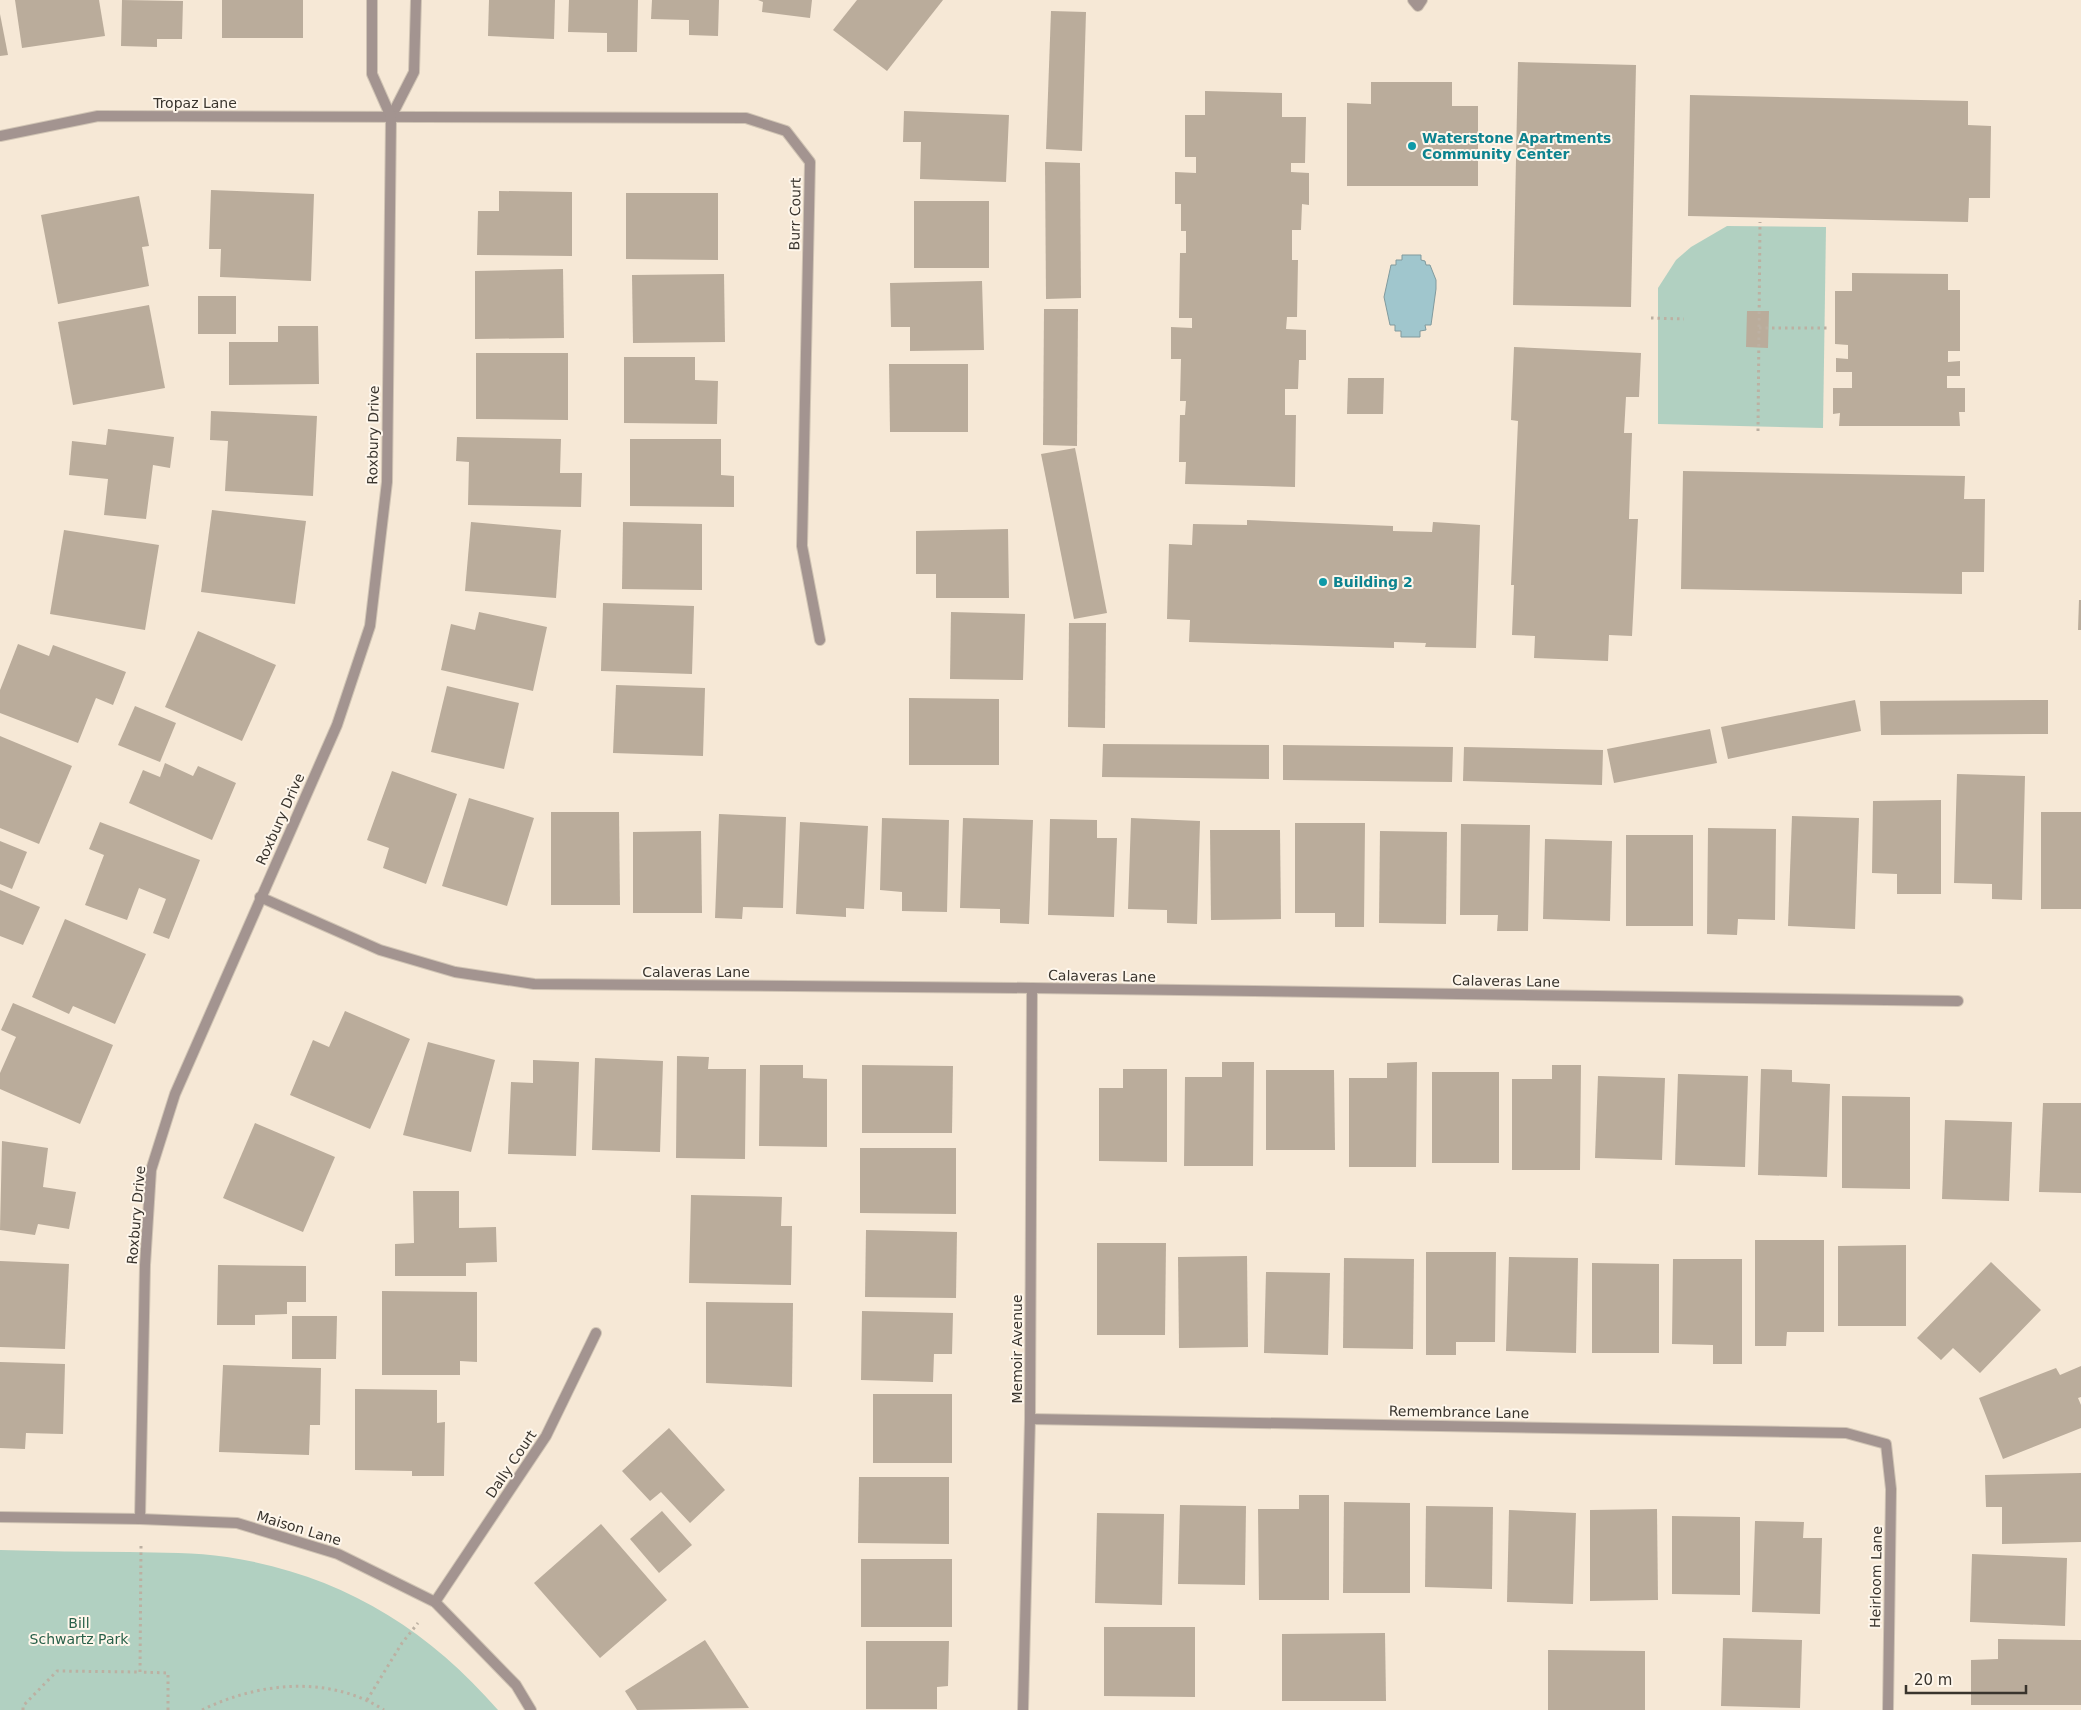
<svg xmlns="http://www.w3.org/2000/svg" width="2081" height="1710" font-family="'DejaVu Sans',sans-serif">
<style>
.green{fill:#b1d0c1}
.water{fill:#a0c6cd;stroke:#819a9d}
.building{fill:#baac9b}
.lines{fill:none;stroke-linecap:round;stroke-linejoin:round}
.service-casing{stroke:#d0c4b4;stroke-width:12}
.minor-casing{stroke:#d0c4b4;stroke-width:12}
.path{stroke:#bcb0a2;stroke-width:3;stroke-dasharray:2.5 4;stroke-linecap:butt}
.service{stroke:#a39490;stroke-width:10}
.minor{stroke:#a39490;stroke-width:10}
.culture-dot{fill:#0f9aa8;stroke:#fef6eb;stroke-width:2}
.labels{text-anchor:middle;stroke-width:4;stroke-linejoin:round;paint-order:stroke}
.street-label{font-size:14px;fill:#39342d;stroke:#fef6eb}
.culture-label{font-size:14px;font-weight:bold;fill:#0d838f;stroke:#fef6eb;text-anchor:start}
.park-label{font-size:14px;fill:#286049;stroke:#fef6eb}
</style>
<rect width="100%" height="100%" fill="#f6e8d6"/>
<g class="green">
<polygon points="1727,226 1826,227 1823,428 1658,424 1658,288 1676,260 1691,247"/>
<path d="M 0,1550 C 43,1551 86,1552 129,1552 C 162,1553 195,1552 227,1557 C 338,1574 425,1626 498,1710 L 0,1710 Z"/>
</g>
<polygon class="water" points="1402,255 1421,255 1421,260 1425,261 1426,265 1430,265 1436,280 1436,289 1431,325 1425,325 1426,330 1420,331 1420,337 1401,337 1401,331 1395,331 1395,325 1390,325 1384,297 1391,265 1396,265 1396,260 1402,260"/>
<g class="building">
<polygon points="15,0 99,0 105,36 22,48"/>
<polygon points="122,0 183,1 182,39 157,39 157,47 121,46"/>
<rect x="222" y="0" width="81" height="38"/>
<polygon points="489,0 555,0 554,39 488,36"/>
<polygon points="569,0 638,0 637,52 607,52 607,33 568,32"/>
<polygon points="652,0 719,0 718,36 689,35 689,20 651,19"/>
<polygon points="758,0 812,0 810,18 762,12 763,2"/>
<polygon points="857,0 943,0 887,71 833,30"/>
<polygon points="1051,11 1086,12 1082,151 1046,149"/>
<polygon points="0,14 8,55 0,56"/>
<polygon points="1518,62 1636,65 1631,307 1513,305"/>
<polygon points="1371,82 1452,82 1452,106 1478,106 1478,186 1347,186 1347,103 1371,104"/>
<polygon points="1205,91 1282,93 1282,117 1306,117 1305,163 1291,163 1291,172 1309,173 1309,205 1302,204 1301,230 1292,230 1292,260 1298,260 1297,317 1287,317 1286,329 1306,330 1306,360 1299,360 1298,389 1285,389 1285,415 1296,415 1295,487 1185,484 1186,462 1179,462 1180,415 1185,415 1186,401 1180,401 1181,359 1171,359 1171,327 1192,328 1192,318 1179,318 1180,253 1186,253 1186,231 1181,231 1181,204 1175,204 1175,172 1196,173 1196,157 1185,157 1185,115 1205,115"/>
<polygon points="1690,95 1968,101 1968,125 1991,126 1990,198 1969,198 1968,222 1688,216"/>
<polygon points="904,111 1009,115 1006,182 920,179 921,142 903,142"/>
<polygon points="1045,162 1080,163 1081,298 1046,299"/>
<polygon points="211,190 314,194 311,281 220,277 221,249 209,249"/>
<polygon points="499,191 572,192 572,256 477,255 478,211 499,211"/>
<polygon points="626,193 718,193 718,260 626,259"/>
<polygon points="139,196 149,246 142,247 149,286 58,304 41,215"/>
<rect x="914" y="201" width="75" height="67"/>
<polygon points="563,269 564,338 475,339 475,271"/>
<polygon points="1852,273 1948,274 1948,290 1960,290 1960,351 1948,351 1948,362 1960,361 1960,376 1947,376 1947,388 1965,388 1965,412 1959,412 1960,426 1839,426 1840,413 1833,414 1833,388 1852,388 1852,372 1836,372 1836,358 1848,359 1848,345 1835,344 1835,291 1852,291"/>
<polygon points="724,274 725,342 633,343 632,275"/>
<polygon points="982,281 984,350 910,351 910,327 891,327 890,283"/>
<rect x="198" y="296" width="38" height="38"/>
<polygon points="149,305 165,388 73,405 58,322"/>
<polygon points="1044,309 1078,309 1077,446 1043,445"/>
<polygon points="1747,311 1769,311 1768,348 1746,347"/>
<polygon points="278,326 318,326 319,384 229,385 229,342 278,342"/>
<polygon points="1514,347 1641,353 1639,397 1626,397 1624,433 1632,433 1629,519 1638,519 1632,636 1609,635 1608,661 1534,658 1535,636 1512,635 1514,585 1511,585 1518,421 1511,420"/>
<polygon points="476,353 568,353 568,420 476,419"/>
<polygon points="624,357 695,357 695,380 718,381 717,424 624,423"/>
<polygon points="889,364 968,364 968,432 890,432"/>
<polygon points="1348,378 1384,378 1383,414 1347,414"/>
<polygon points="211,411 317,416 313,496 225,491 228,441 210,440"/>
<polygon points="108,429 174,437 170,468 153,465 146,519 104,515 108,479 69,475 72,441 106,445"/>
<polygon points="457,437 561,439 560,473 582,473 581,507 468,505 469,462 456,461"/>
<polygon points="630,439 721,439 721,475 734,476 734,507 630,506"/>
<polygon points="1075,448 1107,613 1074,619 1041,454"/>
<polygon points="1683,471 1965,476 1964,499 1985,499 1984,572 1962,572 1962,594 1681,589"/>
<polygon points="212,510 306,521 295,604 201,592"/>
<polygon points="1247,520 1393,526 1393,531 1432,532 1433,522 1480,525 1476,648 1425,647 1426,643 1394,642 1394,648 1189,642 1190,620 1167,619 1169,544 1192,545 1193,524 1247,525"/>
<polygon points="471,522 561,530 556,598 465,591"/>
<polygon points="623,522 702,524 702,590 622,589"/>
<polygon points="1008,529 1009,598 936,598 936,574 916,574 916,531"/>
<polygon points="64,530 159,545 145,630 50,614"/>
<polygon points="2079,600 2081,600 2081,630 2078,630"/>
<polygon points="603,603 694,606 692,674 601,671"/>
<polygon points="479,612 547,627 533,691 441,670 451,624 475,630"/>
<polygon points="951,612 1025,614 1023,680 950,679"/>
<polygon points="1069,623 1106,623 1105,728 1068,727"/>
<polygon points="198,631 276,665 242,741 165,707"/>
<polygon points="18,644 49,656 53,645 126,672 113,705 96,698 78,743 0,713 0,690"/>
<polygon points="616,685 705,688 703,756 613,753"/>
<polygon points="447,686 519,703 504,769 431,752"/>
<polygon points="909,698 999,699 999,765 909,765"/>
<polygon points="1855,700 1861,731 1728,759 1721,727"/>
<polygon points="2048,700 2048,734 1881,735 1880,701"/>
<polygon points="135,706 176,723 160,762 118,745"/>
<polygon points="1710,729 1717,763 1614,783 1607,749"/>
<polygon points="0,736 72,766 39,844 0,828"/>
<polygon points="1103,744 1269,745 1269,779 1102,777"/>
<polygon points="1283,745 1453,747 1452,782 1283,780"/>
<polygon points="1464,747 1603,750 1602,785 1463,781"/>
<polygon points="165,763 193,776 198,766 236,783 212,840 129,803 143,770 160,777"/>
<polygon points="392,771 457,794 426,884 383,868 389,848 367,840"/>
<polygon points="1957,774 2025,776 2022,900 1992,899 1992,884 1954,883"/>
<polygon points="469,798 534,818 507,906 442,886"/>
<polygon points="1941,800 1941,894 1897,894 1897,874 1872,873 1873,801"/>
<polygon points="551,812 619,812 620,905 551,905"/>
<rect x="2041" y="812" width="40" height="97"/>
<polygon points="719,814 786,817 783,908 743,907 742,919 715,918"/>
<polygon points="1792,816 1859,818 1855,929 1788,926"/>
<polygon points="882,818 949,820 947,912 902,911 902,892 880,890"/>
<polygon points="963,818 1033,820 1029,924 1000,923 1000,909 960,908"/>
<polygon points="1131,818 1200,821 1197,924 1167,923 1167,910 1128,909"/>
<polygon points="1050,819 1097,820 1097,838 1117,838 1114,917 1048,915"/>
<polygon points="100,822 200,860 169,939 153,933 166,899 139,888 127,920 85,905 104,855 89,849"/>
<polygon points="800,822 868,826 864,909 846,908 846,917 796,914"/>
<polygon points="1295,823 1365,823 1364,927 1335,927 1335,913 1295,913"/>
<polygon points="1461,824 1530,825 1528,931 1497,931 1498,915 1460,915"/>
<polygon points="1708,828 1776,829 1775,920 1738,919 1737,935 1707,934"/>
<polygon points="1210,830 1280,830 1281,919 1211,920"/>
<polygon points="701,831 702,913 633,913 633,832"/>
<polygon points="1380,831 1447,832 1446,924 1379,923"/>
<rect x="1626" y="835" width="67" height="91"/>
<polygon points="1545,839 1612,841 1610,921 1543,919"/>
<polygon points="0,841 27,852 12,889 0,884"/>
<polygon points="0,890 40,907 23,945 0,936"/>
<polygon points="65,919 146,954 115,1024 73,1006 69,1014 32,997"/>
<polygon points="13,1003 113,1045 80,1124 0,1089 0,1073 16,1037 1,1030"/>
<polygon points="345,1011 410,1039 370,1129 290,1095 313,1040 329,1047"/>
<polygon points="428,1042 495,1060 471,1152 403,1135"/>
<polygon points="677,1056 709,1057 708,1069 746,1069 745,1159 676,1158"/>
<polygon points="595,1058 663,1061 660,1152 592,1150"/>
<polygon points="533,1060 579,1062 576,1156 508,1154 511,1082 533,1083"/>
<polygon points="1222,1062 1254,1062 1253,1166 1184,1166 1185,1077 1222,1077"/>
<polygon points="1417,1062 1416,1167 1349,1167 1349,1078 1387,1078 1387,1063"/>
<polygon points="760,1065 803,1065 803,1078 827,1079 827,1147 759,1146"/>
<polygon points="862,1065 953,1066 952,1133 862,1133"/>
<polygon points="1552,1065 1581,1065 1580,1170 1512,1170 1512,1079 1552,1079"/>
<polygon points="1123,1069 1167,1069 1167,1162 1099,1161 1099,1088 1123,1088"/>
<polygon points="1761,1069 1792,1070 1792,1082 1830,1084 1827,1177 1758,1175"/>
<polygon points="1266,1070 1334,1070 1335,1150 1266,1150"/>
<rect x="1432" y="1072" width="67" height="91"/>
<polygon points="1678,1074 1748,1076 1745,1167 1675,1165"/>
<polygon points="1598,1076 1665,1078 1662,1160 1595,1158"/>
<polygon points="1842,1096 1910,1097 1910,1189 1842,1188"/>
<polygon points="2043,1103 2081,1103 2081,1193 2039,1192"/>
<polygon points="1945,1120 2012,1122 2009,1201 1942,1199"/>
<polygon points="255,1123 335,1157 303,1232 223,1198"/>
<polygon points="2,1141 48,1148 43,1187 76,1192 69,1229 38,1224 35,1235 0,1230"/>
<polygon points="860,1148 956,1148 956,1214 860,1213"/>
<polygon points="413,1191 459,1191 459,1228 496,1227 497,1262 466,1263 466,1276 395,1276 395,1244 414,1243"/>
<polygon points="691,1195 782,1197 781,1226 792,1226 791,1285 689,1283"/>
<polygon points="866,1230 957,1232 956,1298 865,1297"/>
<polygon points="1755,1240 1824,1240 1824,1332 1787,1332 1786,1346 1755,1346"/>
<polygon points="1097,1243 1166,1243 1165,1335 1097,1335"/>
<polygon points="1906,1245 1906,1326 1838,1326 1838,1246"/>
<polygon points="1426,1252 1496,1252 1495,1342 1456,1342 1456,1355 1426,1355"/>
<polygon points="1247,1256 1248,1347 1179,1348 1178,1257"/>
<polygon points="1509,1257 1578,1258 1576,1353 1506,1351"/>
<polygon points="1344,1258 1414,1259 1413,1349 1343,1348"/>
<polygon points="1673,1259 1742,1259 1742,1364 1713,1364 1713,1345 1672,1344"/>
<polygon points="0,1261 69,1264 65,1349 0,1347"/>
<polygon points="1991,1262 2041,1310 1980,1373 1953,1348 1941,1360 1917,1338"/>
<polygon points="1592,1263 1659,1264 1659,1353 1592,1353"/>
<polygon points="218,1265 306,1266 306,1302 287,1302 287,1314 255,1315 255,1325 217,1325"/>
<polygon points="1266,1272 1330,1273 1328,1355 1264,1353"/>
<polygon points="382,1291 477,1292 477,1362 460,1361 460,1375 382,1375"/>
<polygon points="706,1302 793,1303 792,1387 706,1383"/>
<polygon points="862,1311 953,1313 952,1354 934,1354 933,1382 861,1380"/>
<polygon points="292,1316 337,1316 336,1359 292,1359"/>
<polygon points="0,1362 65,1364 63,1434 26,1433 25,1449 0,1448"/>
<polygon points="223,1365 321,1368 320,1425 310,1425 309,1455 219,1452"/>
<polygon points="2081,1366 2081,1397 2078,1398 2081,1405 2081,1428 2003,1459 1979,1398 2056,1368 2060,1375"/>
<polygon points="355,1389 437,1390 437,1423 445,1422 444,1476 412,1476 412,1471 355,1470"/>
<rect x="873" y="1394" width="79" height="69"/>
<polygon points="669,1428 725,1490 690,1523 661,1492 650,1501 622,1471"/>
<polygon points="2081,1473 2081,1542 2002,1544 2002,1507 1986,1507 1985,1475"/>
<polygon points="859,1477 949,1477 949,1544 858,1543"/>
<polygon points="1299,1495 1329,1495 1329,1600 1259,1600 1258,1509 1299,1509"/>
<polygon points="1344,1502 1410,1503 1410,1593 1343,1593"/>
<polygon points="1180,1505 1246,1506 1245,1585 1178,1584"/>
<polygon points="1426,1506 1493,1507 1492,1589 1425,1587"/>
<polygon points="1657,1509 1658,1600 1590,1601 1590,1510"/>
<polygon points="1509,1510 1576,1513 1573,1604 1507,1602"/>
<polygon points="662,1511 692,1545 659,1573 630,1539"/>
<polygon points="1097,1513 1164,1514 1162,1605 1095,1603"/>
<polygon points="1672,1516 1740,1517 1740,1595 1672,1594"/>
<polygon points="1755,1521 1804,1522 1803,1538 1822,1538 1820,1614 1752,1612"/>
<polygon points="601,1524 667,1600 600,1658 534,1583"/>
<polygon points="1972,1554 2067,1558 2065,1626 1970,1622"/>
<rect x="861" y="1559" width="91" height="68"/>
<polygon points="1104,1627 1195,1627 1195,1697 1104,1696"/>
<polygon points="1385,1633 1386,1701 1282,1701 1282,1634"/>
<polygon points="1723,1638 1802,1640 1800,1708 1721,1706"/>
<polygon points="1998,1639 2081,1640 2081,1705 1971,1705 1971,1660 1998,1659"/>
<polygon points="705,1640 749,1708 637,1710 625,1691"/>
<polygon points="866,1641 949,1641 948,1686 937,1687 937,1709 866,1709"/>
<polygon points="1548,1650 1645,1651 1645,1710 1548,1710"/>
</g>
<g class="lines">
<g class="service-casing">
<polyline id="service" points="1413,0 1418,6 1422,0"/>
</g>
<g class="minor-casing">
<g id="minor">
<polyline points="391,117 414,72 416,0"/>
<polyline points="0,136 98,116 746,118 786,131 810,162 802,546 820,640"/>
<polyline points="260,897 380,950 455,972 534,984 1032,988 1958,1001"/>
<polyline points="1030,1419 1846,1433 1886,1444 1891,1489 1888,1710"/>
<polyline points="0,1517 140,1519 237,1523 338,1554 435,1602 516,1685 531,1710"/>
<polyline points="140,1519 145,1265 151,1170 175,1094 337,725 370,626 387,482 391,117 372,74 372,0"/>
<polyline points="435,1602 546,1436 596,1333"/>
<polyline points="1023,1710 1030,1419 1032,988"/>
</g>
</g>
<g class="path">
<polyline points="1651,318 1684,319"/>
<polyline points="1759,328 1828,328"/>
<polyline points="1758,431 1760,222"/>
<polyline points="141,1546 140,1672 168,1673 168,1710"/>
<polyline points="367,1700 402,1643 418,1623"/>
<polyline points="23,1710 23,1706 57,1671 140,1672"/>
<path d="M 202,1710 C 259,1682 329,1675 384,1710"/>
</g>
<use href="#service" class="service"/>
<use href="#minor" class="minor"/>
</g>
<g class="culture-dot">
<circle cx="1412" cy="146" r="5"/>
<circle cx="1323" cy="582" r="5"/>
</g>
<g class="labels">
<g class="street-label">
<text x="195" y="108">Tropaz Lane</text>
<text transform="translate(795 214) rotate(-89)" y="5">Burr Court</text>
<text transform="translate(373 435) rotate(-89)" y="5">Roxbury Drive</text>
<text transform="translate(280 819) rotate(-66)" y="5">Roxbury Drive</text>
<text x="696" y="977">Calaveras Lane</text>
<text transform="translate(1102 976) rotate(1)" y="5">Calaveras Lane</text>
<text transform="translate(1506 981) rotate(1)" y="5">Calaveras Lane</text>
<text transform="translate(136 1215) rotate(-85)" y="5">Roxbury Drive</text>
<text transform="translate(1017 1349) rotate(-90)" y="5">Memoir Avenue</text>
<text transform="translate(1459 1412) rotate(1)" y="5">Remembrance Lane</text>
<text transform="translate(511 1464) rotate(-56)" y="5">Dally Court</text>
<text transform="translate(299 1528) rotate(17)" y="5">Maison Lane</text>
<text transform="translate(1876 1577) rotate(-89)" y="5">Heirloom Lane</text>
</g>
<g class="culture-label">
<text x="1422" y="143">Waterstone Apartments<tspan x="1422" dy="16">Community Center</tspan></text>
<text x="1333" y="587">Building 2</text>
</g>
<g class="park-label">
<text x="79" y="1628">Bill<tspan x="79" dy="16">Schwartz Park</tspan></text>
</g>
</g>
<path d="M1906 1685v8h120v-8" fill="none" stroke="#39342d" stroke-width="2.5"/>
<text x="1914" y="1685" font-size="15" fill="#39342d" stroke="#fef6eb" stroke-width="4" paint-order="stroke">20 m</text>
</svg>
